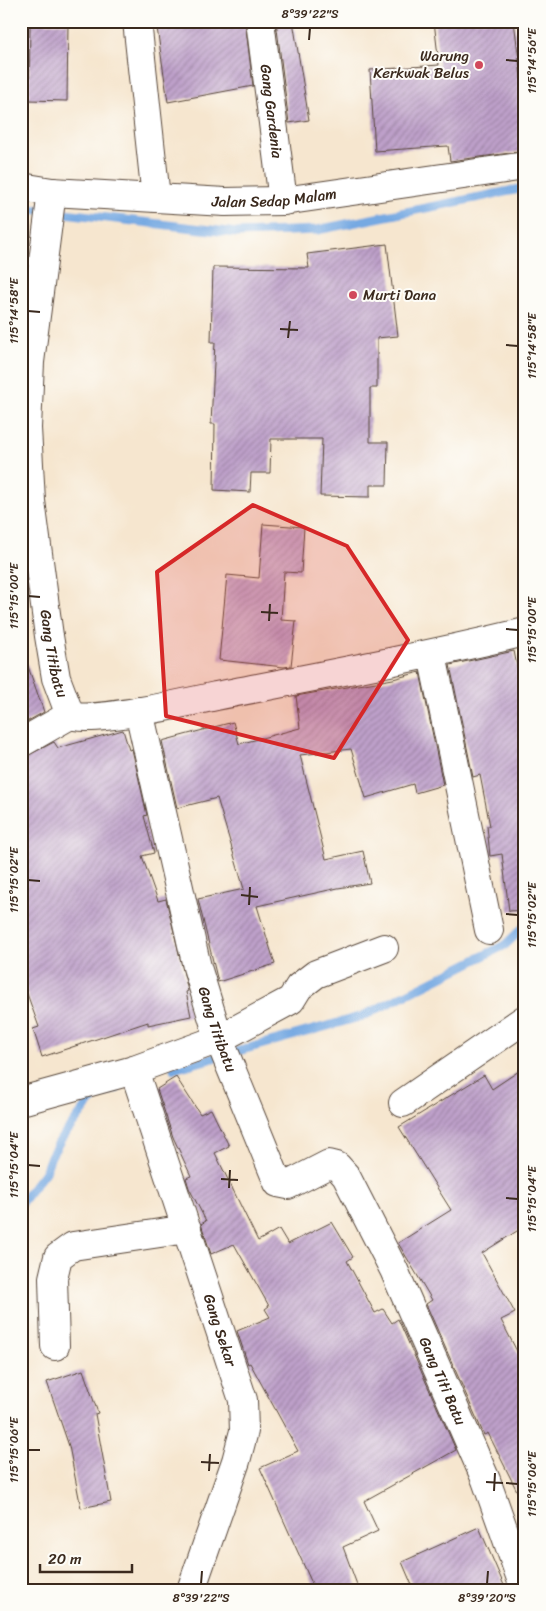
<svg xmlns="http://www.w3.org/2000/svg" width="546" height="1611" font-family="Sriracha,sans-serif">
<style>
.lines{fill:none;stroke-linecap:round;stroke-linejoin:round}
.stream{stroke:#76a9e2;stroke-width:9}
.building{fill:url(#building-hatch)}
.minor-casing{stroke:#574639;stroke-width:30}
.tertiary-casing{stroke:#574639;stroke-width:30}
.minor{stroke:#fff;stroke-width:28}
.tertiary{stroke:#fff;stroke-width:28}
.marked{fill:#d62828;fill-opacity:0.2;stroke:#d62828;stroke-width:4;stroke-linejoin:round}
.ticks{fill:none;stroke:#3b2a1e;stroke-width:2}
.poi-dot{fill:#d1495b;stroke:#fdfcf7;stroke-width:2}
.labels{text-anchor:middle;stroke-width:4;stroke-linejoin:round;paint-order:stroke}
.poi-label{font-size:15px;fill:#3b2a1e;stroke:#fdfcf7;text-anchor:end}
.street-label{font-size:15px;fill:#3b2a1e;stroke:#fdfcf7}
.neatline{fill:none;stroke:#3b2a1e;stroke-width:2}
.ticks-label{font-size:12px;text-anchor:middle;fill:#3b2a1e}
</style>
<defs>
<pattern id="building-hatch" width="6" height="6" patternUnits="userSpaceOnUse" patternTransform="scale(1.25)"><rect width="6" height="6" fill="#bea0ca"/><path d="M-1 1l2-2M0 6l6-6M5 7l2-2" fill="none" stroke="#9c83a3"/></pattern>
</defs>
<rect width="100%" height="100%" fill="#fdfcf7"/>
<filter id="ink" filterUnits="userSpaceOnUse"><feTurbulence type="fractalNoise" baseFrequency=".02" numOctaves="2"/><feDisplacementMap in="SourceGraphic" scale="10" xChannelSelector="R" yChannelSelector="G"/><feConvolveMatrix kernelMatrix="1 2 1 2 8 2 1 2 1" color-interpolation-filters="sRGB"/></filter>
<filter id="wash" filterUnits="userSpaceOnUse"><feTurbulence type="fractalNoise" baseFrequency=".0096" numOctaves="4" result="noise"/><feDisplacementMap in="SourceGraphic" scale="20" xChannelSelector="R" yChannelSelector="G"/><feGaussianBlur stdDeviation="1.12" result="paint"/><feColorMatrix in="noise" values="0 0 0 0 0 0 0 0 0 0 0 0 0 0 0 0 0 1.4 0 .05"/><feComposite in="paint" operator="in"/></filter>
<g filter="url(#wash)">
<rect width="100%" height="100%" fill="#f6e6cf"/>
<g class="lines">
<g class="stream">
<polyline points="21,208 237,233 317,230 525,188"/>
<polyline points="174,1069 363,1016 505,945 525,926"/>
<polyline points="21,1203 45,1172 51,1156 61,1139 95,1096 117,1088"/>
</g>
</g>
<g id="blocks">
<g class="building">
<polygon points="156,21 245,21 253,86 168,102"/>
<polygon points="276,21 293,21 309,120 289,123"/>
<polygon points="434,21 514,21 525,109 525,151 450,161 448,146 375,151 370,70 439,65"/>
<polygon points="30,23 68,23 67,101 29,100"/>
<polygon points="387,244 398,336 377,338 377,388 370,388 370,442 388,442 387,485 370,485 370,497 320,496 322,439 271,439 270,473 251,473 250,492 214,490 215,424 211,424 215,342 211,342 213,267 309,268 307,254"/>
<polygon points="263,524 304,527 301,573 284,572 281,620 296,621 291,666 284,667 219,660 227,575 259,578"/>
<polygon points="514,651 525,706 518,708 525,735 525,910 509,911 502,854 490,856 487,826 490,826 480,775 473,777 450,665"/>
<polygon points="25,658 44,712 21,725 21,659"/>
<polygon points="420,672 443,785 415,793 413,784 366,798 351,749 300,755 326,859 363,851 370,883 338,888 257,906 275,964 218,982 198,899 244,889 217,798 177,808 162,741 233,722 239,744 300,728 296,696 393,679"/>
<polygon points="123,730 129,750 132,749 147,815 144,816 154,853 142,856 158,901 166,899 188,991 186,992 191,1016 148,1025 148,1022 42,1057 33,1029 39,1027 21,977 21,759 54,742 58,748"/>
<polygon points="525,1067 525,1226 482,1253 515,1313 501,1320 525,1367 525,1507 488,1433 484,1435 426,1304 432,1300 398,1243 451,1210 399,1127 484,1075 492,1089"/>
<polygon points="176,1077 200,1114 211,1109 229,1146 215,1153 258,1241 279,1229 288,1244 332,1222 353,1257 347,1261 375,1313 383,1309 392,1323 398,1319 456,1450 364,1501 378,1531 343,1547 359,1590 315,1590 260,1468 298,1451 250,1363 248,1364 237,1331 270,1317 265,1309 269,1306 234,1244 211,1254 201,1224 206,1221 189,1188 186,1178 191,1176 173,1137 157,1089"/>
<polygon points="83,1370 98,1413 95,1414 111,1502 81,1508 69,1446 47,1382"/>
<polygon points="479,1527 506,1590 414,1590 402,1562"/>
</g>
</g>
</g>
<g filter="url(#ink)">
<use href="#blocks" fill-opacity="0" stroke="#574639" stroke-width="1"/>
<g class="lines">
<g class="minor-casing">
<g id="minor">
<polyline points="137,21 156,198"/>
<path id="s1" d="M 260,21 L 283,201"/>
<path id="s2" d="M 52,192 L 30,362 L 27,428 L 31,501 L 49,636 L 56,678 L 70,715 C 91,724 189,702 216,696 C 319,676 422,657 525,632"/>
<polyline points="432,655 489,930"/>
<path id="s3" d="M 139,711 L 197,967 L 219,1039 L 278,1183 L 288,1185 L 329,1164 L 337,1166 L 346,1176 L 394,1270 L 486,1480 L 525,1590"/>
<polyline points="21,743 70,715"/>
<path id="s4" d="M 134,1070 L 243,1400 L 244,1431 L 236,1461 L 191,1590"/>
<polyline points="21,1101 134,1070 219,1039 291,1000 299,987 316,974 384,948"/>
<polyline points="403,1103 525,1019"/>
<polyline points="55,1346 53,1278 58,1257 73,1246 187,1229"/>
</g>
</g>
<g class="tertiary-casing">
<g id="tertiary">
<path id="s5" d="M 21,187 L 52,192 L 225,202 L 283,201 L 525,166"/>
</g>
</g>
<use href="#minor" class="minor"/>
<use href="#tertiary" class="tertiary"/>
</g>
</g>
<path class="marked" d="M 253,505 L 347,546 L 408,640 L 334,758 L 166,716 L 157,572 Z"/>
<path class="ticks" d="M 309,40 L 310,28M 506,60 L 518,61M 28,311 L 40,312M 280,329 L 298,330M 288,338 L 290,321M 506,345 L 518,346M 28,596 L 40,597M 261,612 L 278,613M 269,621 L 270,604M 506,629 L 518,630M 28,880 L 40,881M 241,895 L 258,897M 249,905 L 250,887M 506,914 L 518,915M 28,1165 L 40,1166M 221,1179 L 238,1180M 229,1188 L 230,1170M 506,1198 L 518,1199M 28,1450 L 40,1450M 201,1462 L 219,1463M 209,1471 L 210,1454M 486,1482 L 503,1483M 506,1483 L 518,1484M 494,1491 L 495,1473M 201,1584 L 202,1571M 487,1584 L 488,1571"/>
<g class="poi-dot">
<circle cx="479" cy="65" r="5"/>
<circle cx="353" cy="295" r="5"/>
</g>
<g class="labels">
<g class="poi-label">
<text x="469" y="61">Warung<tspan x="469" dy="17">Kerkwak Belus</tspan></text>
<text x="363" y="300" text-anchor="start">Murti Dana</text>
</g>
<g class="street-label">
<text dy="5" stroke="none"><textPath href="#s1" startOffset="91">Gang Gardenia</textPath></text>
<text dy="5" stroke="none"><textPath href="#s5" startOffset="254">Jalan Sedap Malam</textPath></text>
<text dy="5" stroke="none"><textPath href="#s2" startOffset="465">Gang Titibatu</textPath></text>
<text dy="5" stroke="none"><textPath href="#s3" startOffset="328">Gang Titibatu</textPath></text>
<text dy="5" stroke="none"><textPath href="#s4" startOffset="274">Gang Sekar</textPath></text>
<text dy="5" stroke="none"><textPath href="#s3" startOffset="798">Gang Titi Batu</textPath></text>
</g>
</g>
<rect width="546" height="1611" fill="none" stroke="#fdfcf7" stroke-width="55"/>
<path d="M40 1564v8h92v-8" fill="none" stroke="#3b2a1e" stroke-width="2.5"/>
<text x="48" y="1564" font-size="15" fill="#3b2a1e" stroke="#fdfcf7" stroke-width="4" paint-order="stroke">20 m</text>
<rect x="28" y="28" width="490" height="1556" class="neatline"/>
<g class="ticks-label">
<text x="310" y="18">8°39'22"S</text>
<text transform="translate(532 61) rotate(-90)" y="4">115°14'56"E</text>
<text transform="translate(14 311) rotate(-90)" y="4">115°14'58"E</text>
<text transform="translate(532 346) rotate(-90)" y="4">115°14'58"E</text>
<text transform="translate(14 596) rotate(-90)" y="4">115°15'00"E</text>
<text transform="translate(532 630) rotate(-90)" y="4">115°15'00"E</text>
<text transform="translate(14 880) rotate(-90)" y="4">115°15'02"E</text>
<text transform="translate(532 915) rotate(-90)" y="4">115°15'02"E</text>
<text transform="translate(14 1165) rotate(-90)" y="4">115°15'04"E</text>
<text transform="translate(532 1199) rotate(-90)" y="4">115°15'04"E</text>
<text transform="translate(14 1450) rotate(-90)" y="4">115°15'06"E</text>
<text transform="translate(532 1484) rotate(-90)" y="4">115°15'06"E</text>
<text x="201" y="1602">8°39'22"S</text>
<text x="487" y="1602">8°39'20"S</text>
</g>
</svg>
